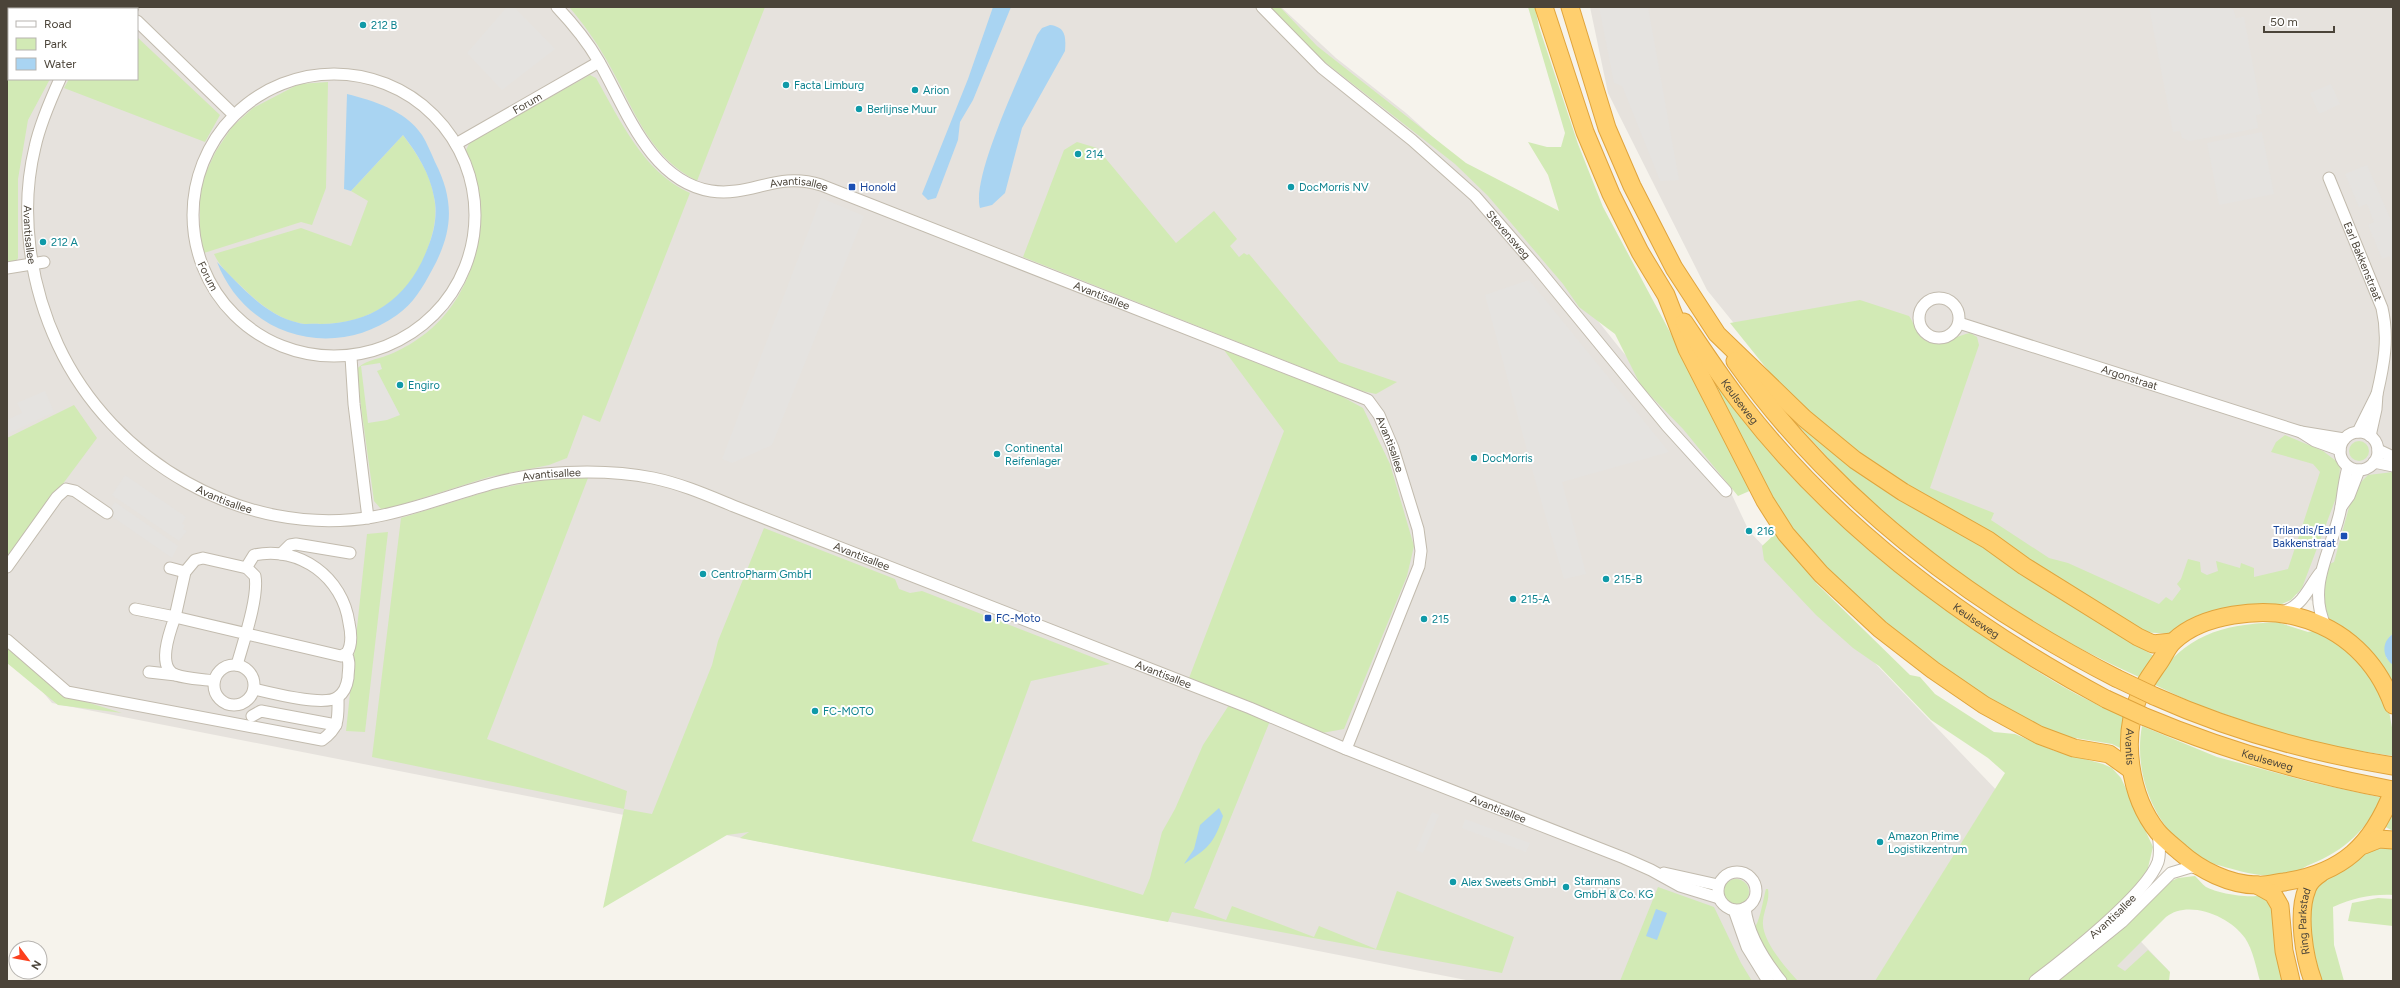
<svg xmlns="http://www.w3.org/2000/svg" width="2400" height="988" font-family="Figtree,sans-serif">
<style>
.industrial{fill:#e6e2dd;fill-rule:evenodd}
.green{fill:#d2eab5}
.parking{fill:#e5e3e0}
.water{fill:#a9d4f2}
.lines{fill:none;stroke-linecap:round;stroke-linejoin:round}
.minor-casing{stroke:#c2bbae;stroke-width:13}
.highway-casing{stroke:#e0a43c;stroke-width:19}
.minor{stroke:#fff;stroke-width:11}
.highway{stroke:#ffcf6e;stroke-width:17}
.highway-bridge-casing{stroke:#e0a43c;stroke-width:19;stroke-linecap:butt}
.highway-bridge{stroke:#ffcf6e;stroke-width:17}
.culture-dot{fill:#0f9aa8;stroke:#fff;stroke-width:1.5}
.transit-dot{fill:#1a4fb4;stroke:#fff;stroke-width:1.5}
.labels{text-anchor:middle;stroke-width:4;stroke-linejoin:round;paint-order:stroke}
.culture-label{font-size:11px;fill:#0d838f;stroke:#fff;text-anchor:start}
.street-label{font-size:11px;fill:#4b4439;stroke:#fff}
.transit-label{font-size:11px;fill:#164399;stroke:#fff;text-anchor:start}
</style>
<rect width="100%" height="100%" fill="#f6f3ec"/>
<g class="industrial">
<path d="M 7,7 L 1281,7 L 1336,58 L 1406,113 L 1445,148 L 1558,271 L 1622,351 L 1713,455 L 1749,531 L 2168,970 L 2167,981 L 1471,981 L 52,703 L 7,649 ZM 9,9 L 137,9 L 137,79 L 9,79 Z"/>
<polygon points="1590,7 2393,7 2393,659 2339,613 2295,593 2149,625 1879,474 1805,411 1707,290 1608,93"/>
</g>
<g class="green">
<polygon points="7,7 86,7 87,9 9,9 9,79 50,79 28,120 18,179 18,258 15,263 7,264"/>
<path d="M 569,7 L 765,7 L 697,181 C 646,155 633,105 606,59 C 595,40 583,23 569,7 Z"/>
<polygon points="1270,7 1280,7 1317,46 1466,163 1559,211 1548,175 1528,142 1547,147 1561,147 1565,133 1528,7 1535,7 1539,27 1578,144 1603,207 1754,489 1738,496 1683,429 1641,386 1615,334 1579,307 1563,284 1488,196 1455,164 1312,52 1291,32"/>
<polygon points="137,37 220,115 205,142 64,88 69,79 137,79"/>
<path d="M 590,75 L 596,78 C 620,120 644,173 690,193 L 600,422 L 583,415 L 567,458 L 549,465 L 489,477 L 394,507 L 381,509 L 374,501 L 356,370 C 364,360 376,360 388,355 C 397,352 407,346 415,341 C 478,301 495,214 466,150 L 470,142 Z"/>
<polygon points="328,82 326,188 312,225 301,222 204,253 200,235 200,185 216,151 232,127 253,108 299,84"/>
<path d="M 403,135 C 417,154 430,173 434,197 C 438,216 433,235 426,253 C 409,299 369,324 321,324 C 314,323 306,325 299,323 C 278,319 258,303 243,288 C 233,278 220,268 214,254 L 301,228 L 351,246 L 368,201 L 351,191 Z"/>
<polygon points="1077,142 1097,148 1176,243 1214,211 1237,239 1230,246 1239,257 1244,253 1247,255 1249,254 1339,362 1397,382 1376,394 1362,391 1023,257 1064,150"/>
<path d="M 1860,300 L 1909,316 C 1913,321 1915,329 1919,335 C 1934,353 1953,336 1970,333 L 1977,337 L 1979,345 L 1930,488 L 1994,513 L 1991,520 L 2049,558 L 2068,563 L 2159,604 L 2166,597 L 2172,601 L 2181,589 L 2177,584 L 2181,579 L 2188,559 L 2200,562 L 2201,572 L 2207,575 L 2218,571 L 2216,561 L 2240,568 L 2241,563 L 2254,568 L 2254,577 L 2288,569 L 2320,472 L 2313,464 L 2271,452 L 2276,442 L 2285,435 L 2323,451 L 2340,464 L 2339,490 L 2302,588 L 2291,600 L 2282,604 L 2170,634 L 2143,632 L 1880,471 L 1791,399 L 1730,323 Z"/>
<polygon points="1224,350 1341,396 1363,408 1390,464 1414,546 1407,576 1344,729 1322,733 1189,678 1284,431"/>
<path d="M 1698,358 C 1722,390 1745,424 1771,454 C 1837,529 1914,591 1997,645 C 2037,672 2079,698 2123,716 L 2126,720 L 2122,749 L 2112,744 L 2063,736 L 1999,710 L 1842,590 L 1784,523 Z"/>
<path d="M 1772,396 L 1871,475 L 2154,656 L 2141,678 C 2059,641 1981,595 1912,538 C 1861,495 1816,446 1772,396 Z"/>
<polygon points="74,405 97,438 7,559 7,438"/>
<circle cx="2359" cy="451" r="10"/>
<path d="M 2393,472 L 2393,634 L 2390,636 L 2386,657 L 2393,665 L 2393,699 L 2329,618 C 2320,600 2325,583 2329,564 L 2334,562 L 2354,489 L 2368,475 Z"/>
<polygon points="550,478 588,478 487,739 627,791 624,809 652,814 712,665 718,641 764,528 895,579 899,589 910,593 922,591 1110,664 1031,681 972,841 1143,895 1150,878 1162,832 1175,809 1203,745 1229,705 1270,721 1194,908 1226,920 1232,906 1314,937 1319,926 1376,949 1397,891 1514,937 1502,973 1172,912 1168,922 740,838 749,832 727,835 603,908 624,809 372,757 401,518 492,490"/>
<polygon points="388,532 365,732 346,731 367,534"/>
<polygon points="1776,533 1817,584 1910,675 1920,677 1935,694 1994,732 2015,734 2055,751 2103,764 2112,768 2121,778 2153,847 2146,876 2125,899 2031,981 1875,981 2005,773 1988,758 1931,720 1879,666 1853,648 1816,615 1764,560 1762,546"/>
<path d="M 2277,622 L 2308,632 L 2318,630 L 2330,636 L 2369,671 L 2389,711 L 2393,733 L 2393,756 L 2340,748 L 2267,729 L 2195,704 L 2151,683 C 2187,635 2218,625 2277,622 Z"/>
<polygon points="7,644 80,700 122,713 58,705 7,663"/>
<path d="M 2142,726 L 2217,757 L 2310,782 L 2384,798 C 2362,832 2348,849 2309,865 C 2304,867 2300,871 2295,872 C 2277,879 2254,875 2236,870 C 2225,867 2204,862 2195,856 C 2155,827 2133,775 2142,726 Z"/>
<polygon points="2393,806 2393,831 2382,825"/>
<path d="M 2376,848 L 2393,848 L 2393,895 C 2371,894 2354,898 2333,907 L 2334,945 L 2344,981 L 2319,981 C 2314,960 2303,917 2311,897 C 2319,878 2358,856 2376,848 Z"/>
<path d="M 2195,876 C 2198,879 2202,884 2206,887 C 2217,893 2249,899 2261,895 C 2280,911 2281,957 2285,981 L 2260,981 C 2256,967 2253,950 2245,938 C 2230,916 2188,899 2166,917 L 2117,966 L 2125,971 L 2148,950 L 2170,972 L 2169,981 L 2054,981 L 2100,948 L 2127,924 L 2169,882 L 2178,878 Z"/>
<circle cx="1736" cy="892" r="13"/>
<polygon points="1658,887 1714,907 1741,963 1752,981 1620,981"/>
<path d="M 1766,889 L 1768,889 C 1770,901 1764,909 1763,921 C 1761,940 1786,968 1798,981 L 1785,981 L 1783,978 L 1753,929 C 1760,924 1763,899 1766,889 Z"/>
<polygon points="2378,898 2393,899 2393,926 2348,921 2352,903"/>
</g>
<g class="parking">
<polygon points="507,7 514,7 555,49 502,90 467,53"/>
<polygon points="1599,7 1648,7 1679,180 1660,181 1622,86 1614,83"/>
<polygon points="2149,7 2211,7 2215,9 2228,7 2233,9 2236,18 2244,17 2262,114 2256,115 2258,128 2190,141 2182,138 2180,131 2173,132"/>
<polygon points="2331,84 2340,104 2319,114 2310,93"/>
<polygon points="2262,132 2274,194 2219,205 2207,143"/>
<polygon points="2367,165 2393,225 2393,264 2389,256 2382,259 2368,225 2374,222 2367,204 2359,207 2345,174"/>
<polygon points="821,198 864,216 772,445 732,463 722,459"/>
<polygon points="1529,280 1669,452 1562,482 1586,574 1564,579 1534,476 1485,295"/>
<polygon points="380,363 382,369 377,371 400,415 387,420 368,423 361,366"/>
<polygon points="45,391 54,412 7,434 7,420 22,413 17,403"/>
<polygon points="125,475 186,517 182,524 185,525 183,529 187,531 179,541 112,495"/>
<polygon points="115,502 178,546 172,558 107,513"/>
<polygon points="1432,812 1439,815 1423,853 1416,850"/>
<polygon points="1465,819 1530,843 1526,852 1462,828"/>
</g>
<g class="water">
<polygon points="993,7 1011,7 973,100 960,122 958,140 936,198 928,200 922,194 968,79"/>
<path d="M 1050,25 C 1066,27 1066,37 1065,51 L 1022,128 L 1005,193 L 992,205 L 980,208 C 971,176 1023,70 1037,35 L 1042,28 Z"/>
<path d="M 347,94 C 374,101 405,110 422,135 C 427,143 431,153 435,162 C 455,201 453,232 432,270 C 423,287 413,304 397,315 C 333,361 246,337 217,262 C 240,285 265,316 299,323 C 305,325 314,323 320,324 C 373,324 410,296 428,247 C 434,232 438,214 434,197 C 430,174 417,153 403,135 L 351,191 L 344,189 Z"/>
<path d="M 2393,634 L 2393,665 C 2382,657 2381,642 2393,634 Z"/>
<path d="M 1219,808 L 1223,816 C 1214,844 1208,848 1184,864 L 1194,849 L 1200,825 Z"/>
<polygon points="1656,909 1667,913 1657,940 1646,936"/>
</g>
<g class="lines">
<g class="minor-casing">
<g id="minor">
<polyline points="98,7 99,9"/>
<path id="s1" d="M 557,7 C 572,23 587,41 598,60 C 625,106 649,181 711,191 C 752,197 776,171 821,185 L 1368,400 L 1379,415 L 1393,448 L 1418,529 L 1421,551 L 1419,566 L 1346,749"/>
<path id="s2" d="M 1262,7 L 1322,68 L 1412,140 L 1475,196 L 1535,265 L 1667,426 L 1726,491"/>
<polyline points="132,9 133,7"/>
<polyline points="137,21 234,115"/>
<circle cx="334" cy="215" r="141"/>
<path id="s3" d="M 60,79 C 50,101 40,124 35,147 C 19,212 30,285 58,345 C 112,461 244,539 373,517 C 431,507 485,479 544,474 C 580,471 618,471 653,478 C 682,484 709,496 736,507 L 1250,708 L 1346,749 L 1624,858 L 1651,870 L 1680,886 L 1719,898"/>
<path id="s4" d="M 456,144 L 599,62"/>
<path id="s5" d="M 2329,178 L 2382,308 C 2389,338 2384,364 2377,394"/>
<polyline points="7,268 44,262"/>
<circle cx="1939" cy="318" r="20"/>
<path id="s6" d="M 1959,323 L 2301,432"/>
<polyline points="351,357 354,404 368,518"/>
<polyline points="2358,432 2377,394 2376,409 2370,436"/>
<circle cx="2359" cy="451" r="19"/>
<polyline points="2340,450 2315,441 2301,432 2344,439"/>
<polyline points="2378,450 2393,457"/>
<polyline points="2374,462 2393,466"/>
<polyline points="2341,507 2349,496 2359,470"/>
<polyline points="281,554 290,545 296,544 350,553"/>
<polyline points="7,567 57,497 66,489 75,491 107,513"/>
<polyline points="170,568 185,572"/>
<path d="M 135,609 L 175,617 C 170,631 156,668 176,675 C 188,679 202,679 214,681"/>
<path d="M 2281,612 C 2302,608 2308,588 2320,573"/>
<path d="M 2326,627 C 2305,585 2334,547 2341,507 C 2343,492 2344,482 2348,467"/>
<path d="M 7,640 L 67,692 L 322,740 C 340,727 338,718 338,697"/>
<path d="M 237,665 C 243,643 259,597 255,576 L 247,568 L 203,558 L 195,560 L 185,572 L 175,617 C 230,630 285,643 341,656 L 347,653 C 352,645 351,632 349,623 C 343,578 300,545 254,555 L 246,568"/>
<circle cx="234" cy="685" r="20"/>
<polyline points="149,672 176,675"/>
<path d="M 254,689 C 271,693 325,707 338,697 C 345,692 347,685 348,678 C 348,670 351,661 346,654"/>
<polyline points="252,716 261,711 336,725"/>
<circle cx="1737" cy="891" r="19"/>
<polyline points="1664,873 1718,885"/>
<path d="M 1745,908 C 1748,935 1764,960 1781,981"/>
<polyline points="1734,910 1747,947 1768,981"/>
<path id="s7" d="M 2035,981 C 2064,959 2146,895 2158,862 C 2161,853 2159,842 2158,832"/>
<polyline points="2049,981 2122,922 2171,873 2191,867 2200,869"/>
</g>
</g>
<g class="highway-casing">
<g id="highway">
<polyline points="1544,7 1585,132 1611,194 1640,252 1666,295 1687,349 1765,501 1786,534 1821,574 1880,629 1933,670 1984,705 2039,735 2074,748 2109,754 2130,769"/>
<polyline points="1570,7 1607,128 1632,186 1674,268 1717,334 1804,418 1855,460 1903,492 1988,540 2024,566 2138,637 2153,644 2172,642"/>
<path id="s8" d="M 1684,322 C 1703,350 1722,379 1743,406 C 1840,531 1968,625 2106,699"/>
<path d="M 1735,361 C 1832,498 1968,602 2116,678"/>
<path d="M 2154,696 C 2230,730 2312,753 2393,766"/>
<path id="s9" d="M 2393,705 C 2377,661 2344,629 2298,617 C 2262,607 2202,614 2174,641 C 2168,646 2165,654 2161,660 C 2153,672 2144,683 2139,696 C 2121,737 2129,796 2158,832 C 2164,839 2173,846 2180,852 C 2200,870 2230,885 2257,885 C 2266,886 2275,883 2284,882 C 2343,873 2372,845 2393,791"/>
<path id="s10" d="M 2143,716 C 2224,750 2307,774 2393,790"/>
<polyline points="2364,845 2379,839 2393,840"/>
<polyline points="2257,885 2273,894 2280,906 2284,951 2291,981"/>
<path id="s11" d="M 2313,981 C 2304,957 2297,913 2307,889 C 2309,882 2315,877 2321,873"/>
</g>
</g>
<use href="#minor" class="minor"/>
<use href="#highway" class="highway"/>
<g class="highway-bridge-casing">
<g id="highway-bridge">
<polyline points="2116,678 2154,696"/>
<polyline points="2106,699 2143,716"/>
</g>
</g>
<use href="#highway-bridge" class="highway-bridge"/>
</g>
<g class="culture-dot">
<circle cx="363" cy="25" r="4"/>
<circle cx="786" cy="85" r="4"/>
<circle cx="915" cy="90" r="4"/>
<circle cx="859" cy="109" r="4"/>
<circle cx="1078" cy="154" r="4"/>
<circle cx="1291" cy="187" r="4"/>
<circle cx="43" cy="242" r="4"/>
<circle cx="400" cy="385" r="4"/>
<circle cx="997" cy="454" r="4"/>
<circle cx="1474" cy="458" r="4"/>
<circle cx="1749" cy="531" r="4"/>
<circle cx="703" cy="574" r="4"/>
<circle cx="1606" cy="579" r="4"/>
<circle cx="1513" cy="599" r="4"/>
<circle cx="1424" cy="619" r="4"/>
<circle cx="815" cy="711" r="4"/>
<circle cx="1880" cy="842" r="4"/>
<circle cx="1453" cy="882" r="4"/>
<circle cx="1566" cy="887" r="4"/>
</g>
<g class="transit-dot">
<rect x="848" y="183" width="8" height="8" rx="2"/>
<rect x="2340" y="532" width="8" height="8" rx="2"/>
<rect x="984" y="614" width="8" height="8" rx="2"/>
</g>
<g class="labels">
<g class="culture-label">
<text x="371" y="29">212 B</text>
<text x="794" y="89">Facta Limburg</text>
<text x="923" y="94">Arion</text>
<text x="867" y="113">Berlijnse Muur</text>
<text x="1086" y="158">214</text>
<text x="1299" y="191">DocMorris NV</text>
<text x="51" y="246">212 A</text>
<text x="408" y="389">Engiro</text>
<text x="1005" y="452">Continental<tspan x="1005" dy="13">Reifenlager</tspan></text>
<text x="1482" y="462">DocMorris</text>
<text x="1757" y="535">216</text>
<text x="711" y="578">CentroPharm GmbH</text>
<text x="1614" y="583">215-B</text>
<text x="1521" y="603">215-A</text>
<text x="1432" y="623">215</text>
<text x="823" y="715">FC-MOTO</text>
<text x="1888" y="840">Amazon Prime<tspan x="1888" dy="13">Logistikzentrum</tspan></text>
<text x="1574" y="885">Starmans<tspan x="1574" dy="13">GmbH &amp; Co. KG</tspan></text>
<text x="1461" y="886">Alex Sweets GmbH</text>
</g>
<g class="street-label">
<text dy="4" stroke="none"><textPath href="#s4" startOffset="82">Forum</textPath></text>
<text dy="4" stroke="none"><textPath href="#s1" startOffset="336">Avantisallee</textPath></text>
<text dy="4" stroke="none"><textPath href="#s2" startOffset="336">Stevensweg</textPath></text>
<text dy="4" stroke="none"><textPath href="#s3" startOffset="161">Avantisallee</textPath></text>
<text dy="4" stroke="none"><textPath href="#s5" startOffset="90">Earl Bakkenstraat</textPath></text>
<text transform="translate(208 276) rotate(63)" y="4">Forum</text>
<text dy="4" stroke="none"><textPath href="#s1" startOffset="660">Avantisallee</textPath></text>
<text dy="4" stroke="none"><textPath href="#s6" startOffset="179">Argonstraat</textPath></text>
<text dy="4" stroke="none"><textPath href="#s8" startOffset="97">Keulseweg</textPath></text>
<text dy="4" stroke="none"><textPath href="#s1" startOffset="996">Avantisallee</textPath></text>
<text dy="4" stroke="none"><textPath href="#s3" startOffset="844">Avantisallee</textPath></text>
<text dy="4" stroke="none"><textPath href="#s3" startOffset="508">Avantisallee</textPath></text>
<text dy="4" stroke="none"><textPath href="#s3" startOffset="1169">Avantisallee</textPath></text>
<text dy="4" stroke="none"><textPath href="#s8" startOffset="421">Keulseweg</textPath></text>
<text dy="4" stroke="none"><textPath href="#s3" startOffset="1493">Avantisallee</textPath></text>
<text dy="4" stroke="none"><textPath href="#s9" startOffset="383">Avantis</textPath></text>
<text dy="4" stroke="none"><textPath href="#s10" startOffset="132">Keulseweg</textPath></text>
<text dy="4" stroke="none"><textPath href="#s3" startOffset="1854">Avantisallee</textPath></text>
<text dy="4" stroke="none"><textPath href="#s7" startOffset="101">Avantisallee</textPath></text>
<text dy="4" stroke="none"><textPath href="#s11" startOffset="61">Ring Parkstad</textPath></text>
</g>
<g class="transit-label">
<text x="860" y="191">Honold</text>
<text x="2336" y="534" text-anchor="end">Trilandis/Earl<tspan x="2336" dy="13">Bakkenstraat</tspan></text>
<text x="996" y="622">FC-Moto</text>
</g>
</g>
<rect width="2400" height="988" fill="none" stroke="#4b4439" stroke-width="16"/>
<rect x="8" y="8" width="130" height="72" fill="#ffffff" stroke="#b7b4b0"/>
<rect x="16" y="21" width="20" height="6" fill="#ffffff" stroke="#b7b4b0"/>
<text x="44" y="28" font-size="12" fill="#4b4439">Road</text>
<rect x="16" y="38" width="20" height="12" fill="#d2eab5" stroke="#b7b4b0"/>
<text x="44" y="48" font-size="12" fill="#4b4439">Park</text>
<rect x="16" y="58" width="20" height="12" fill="#a9d4f2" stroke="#b7b4b0"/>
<text x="44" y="68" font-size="12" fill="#4b4439">Water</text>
<g transform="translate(28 960) rotate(122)"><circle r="19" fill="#ffffff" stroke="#b7b4b0"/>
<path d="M0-3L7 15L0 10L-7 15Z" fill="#fc3f1d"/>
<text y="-6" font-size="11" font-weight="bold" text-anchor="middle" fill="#4b4439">N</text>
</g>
<path d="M2264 26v6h70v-6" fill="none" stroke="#4b4439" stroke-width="2"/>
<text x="2270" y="26" font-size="12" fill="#4b4439" stroke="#ffffff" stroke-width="3" paint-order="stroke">50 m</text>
</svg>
